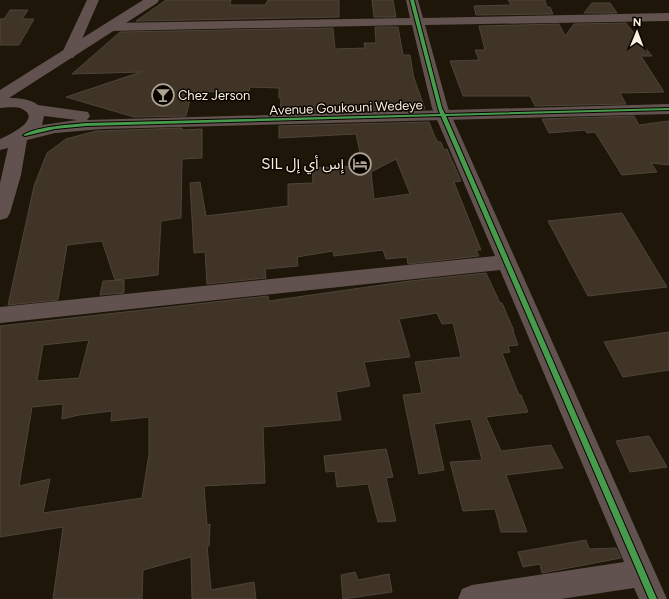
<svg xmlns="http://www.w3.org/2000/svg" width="669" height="599" font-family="Figtree,'Noto Sans Arabic',sans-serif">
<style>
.building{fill:#403426;stroke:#4d443a;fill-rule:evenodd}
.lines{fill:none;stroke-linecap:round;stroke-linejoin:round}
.minor{fill:#61524f;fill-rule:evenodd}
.tertiary{fill:#61524f;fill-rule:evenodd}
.cycleway-casing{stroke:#0b0500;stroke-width:2}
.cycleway{fill:#469c4c;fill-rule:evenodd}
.labels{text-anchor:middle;stroke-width:3;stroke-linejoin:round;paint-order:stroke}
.far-poi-label{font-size:13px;fill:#f9efdf;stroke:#0b0500;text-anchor:start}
.far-street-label{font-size:13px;fill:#f9efdf;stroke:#0b0500}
.poi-label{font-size:15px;fill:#f9efdf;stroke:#0b0500;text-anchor:end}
</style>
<rect width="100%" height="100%" fill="#1e1609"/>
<g class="building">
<polygon points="166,0 231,0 230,5 265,5 268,0 339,0 339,17 136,21"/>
<polygon points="372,0 393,0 396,17 374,17"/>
<polygon points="508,0 545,0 547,7 550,7 553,14 476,15 474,6 511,5"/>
<polygon points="592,3 610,3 617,13 584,13"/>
<polygon points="10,10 28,10 22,19 34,19 19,45 0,45 0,19 4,19"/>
<polygon points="626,23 652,56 641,56 664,92 620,93 626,104 535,106 530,96 463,96 450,61 479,60 475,50 485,50 479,26 559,24 565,36 574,24"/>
<polygon points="375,27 398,27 403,55 410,55 414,79 414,78 425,109 280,113 281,98 279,98 279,88 250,87 249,91 192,92 186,116 134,117 66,97 141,72 72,74 120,32 333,28 335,49 365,48 364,43 376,43"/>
<polygon points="634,116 639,125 669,121 669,165 651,163 657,172 622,175 595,132 587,133 585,130 549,133 542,119"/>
<path d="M 429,122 L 435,137 L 438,142 L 441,142 L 444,150 L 447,149 L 461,181 L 454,182 L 481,250 L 476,250 L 479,256 L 408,264 L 407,257 L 386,259 L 383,250 L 334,256 L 333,251 L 297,257 L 298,266 L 265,269 L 266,278 L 207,284 L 205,252 L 194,253 L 190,183 L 200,182 L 206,216 L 288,206 L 288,184 L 313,183 L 312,168 L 363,166 L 356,134 L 279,138 L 279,126 ZM 396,159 L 410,194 L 374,199 L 371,172 Z"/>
<polygon points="182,128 182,130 202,129 202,158 182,159 181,218 161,221 158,275 115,280 102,241 67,245 58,300 8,305 34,186 47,153 66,139 96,131"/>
<polygon points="622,213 667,287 588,296 548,221"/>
<path d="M 486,273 L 500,303 L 502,303 L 514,331 L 513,331 L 518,345 L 508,346 L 510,352 L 502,353 L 519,395 L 521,395 L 528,412 L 486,417 L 501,451 L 551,445 L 563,468 L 506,475 L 527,532 L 501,532 L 495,509 L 463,511 L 450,462 L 482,460 L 471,419 L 434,424 L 444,470 L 419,474 L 403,395 L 422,393 L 415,362 L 461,357 L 453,323 L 442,324 L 437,313 L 399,319 L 410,357 L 364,362 L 370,386 L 336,392 L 341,420 L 263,427 L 265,483 L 204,486 L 207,525 L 210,524 L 209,546 L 207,546 L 211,590 L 254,582 L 256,599 L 192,599 L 191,557 L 143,570 L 142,599 L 53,599 L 63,527 L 0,537 L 0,326 L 268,296 L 269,301 L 410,281 ZM 89,340 L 79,378 L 37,381 L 43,345 ZM 63,404 L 62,419 L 79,415 L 112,411 L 111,421 L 149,417 L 149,454 L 142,498 L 43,513 L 50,479 L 19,486 L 32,407 Z"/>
<polygon points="124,280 124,293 100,295 103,281"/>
<polygon points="669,332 669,370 623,377 604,342"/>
<polygon points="649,436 667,467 630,472 616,441"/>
<polygon points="386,449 393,477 386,478 396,521 378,522 368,484 337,487 335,471 326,472 324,456"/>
<polygon points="586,540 589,549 616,548 621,558 542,573 540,564 523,567 518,552"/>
<polygon points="355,572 358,580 389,574 392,592 343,599 341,575"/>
</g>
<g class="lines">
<g class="minor">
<polygon points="87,0 99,0 75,55 73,58 63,58 61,55"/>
<polygon points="406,0 418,0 423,18 669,13 669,21 425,25 448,108 667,599 639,599 634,588 561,599 458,599 462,589 472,585 624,562 500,270 0,323 0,307 495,256 432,108 412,25 111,31 106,30 105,27 106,24 111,23 410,18"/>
</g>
<path class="tertiary" d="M 143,0 L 159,0 L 157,3 L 9,98 C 19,98 31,99 38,105 L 88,112 L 90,116 L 87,120 L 669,104 L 669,114 L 102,129 L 55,133 L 27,140 L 21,175 L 10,213 L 7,218 L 0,220 L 0,183 L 8,148 L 0,150 L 0,139 C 8,136 43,119 22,109 C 16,106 7,108 0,108 L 0,90 ZM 44,116 L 77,120 L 42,125 Z"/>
<g class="cycleway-casing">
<path id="cycleway" d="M 410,0 L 414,0 L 442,108 L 445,114 L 669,108 L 669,110 L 446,116 L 657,599 L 649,599 L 441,116 L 86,126 L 55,129 L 25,136 L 23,135 C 38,126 69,125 86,123 L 440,114 L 438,108 Z"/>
</g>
<use href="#cycleway" class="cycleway"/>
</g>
<defs>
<g id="bar-ring" transform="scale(1.15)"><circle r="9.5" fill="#0b0500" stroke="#aca394" stroke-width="1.5"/><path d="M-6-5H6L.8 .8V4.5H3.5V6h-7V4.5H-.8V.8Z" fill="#aca394"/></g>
<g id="hotel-ring" transform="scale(1.15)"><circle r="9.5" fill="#0b0500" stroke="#aca394" stroke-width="1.5"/><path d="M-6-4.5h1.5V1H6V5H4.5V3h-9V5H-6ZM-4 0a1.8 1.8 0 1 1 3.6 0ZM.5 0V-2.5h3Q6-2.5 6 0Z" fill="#aca394"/></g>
</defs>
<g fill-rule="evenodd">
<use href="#bar-ring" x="163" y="95"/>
<use href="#hotel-ring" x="360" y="164"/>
</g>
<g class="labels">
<g class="far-poi-label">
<text x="178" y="100">Chez Jerson</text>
</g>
<g class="far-street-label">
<text transform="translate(346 107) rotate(-2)" y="5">Avenue Goukouni Wedeye</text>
</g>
<g class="poi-label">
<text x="344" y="169">SIL إس أي إل</text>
</g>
</g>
<g transform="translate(637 32) rotate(1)" stroke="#0b0500" stroke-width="3" paint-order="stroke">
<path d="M0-3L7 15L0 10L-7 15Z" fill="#f9efdf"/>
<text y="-6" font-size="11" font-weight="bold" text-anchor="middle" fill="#f9efdf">N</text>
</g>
</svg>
